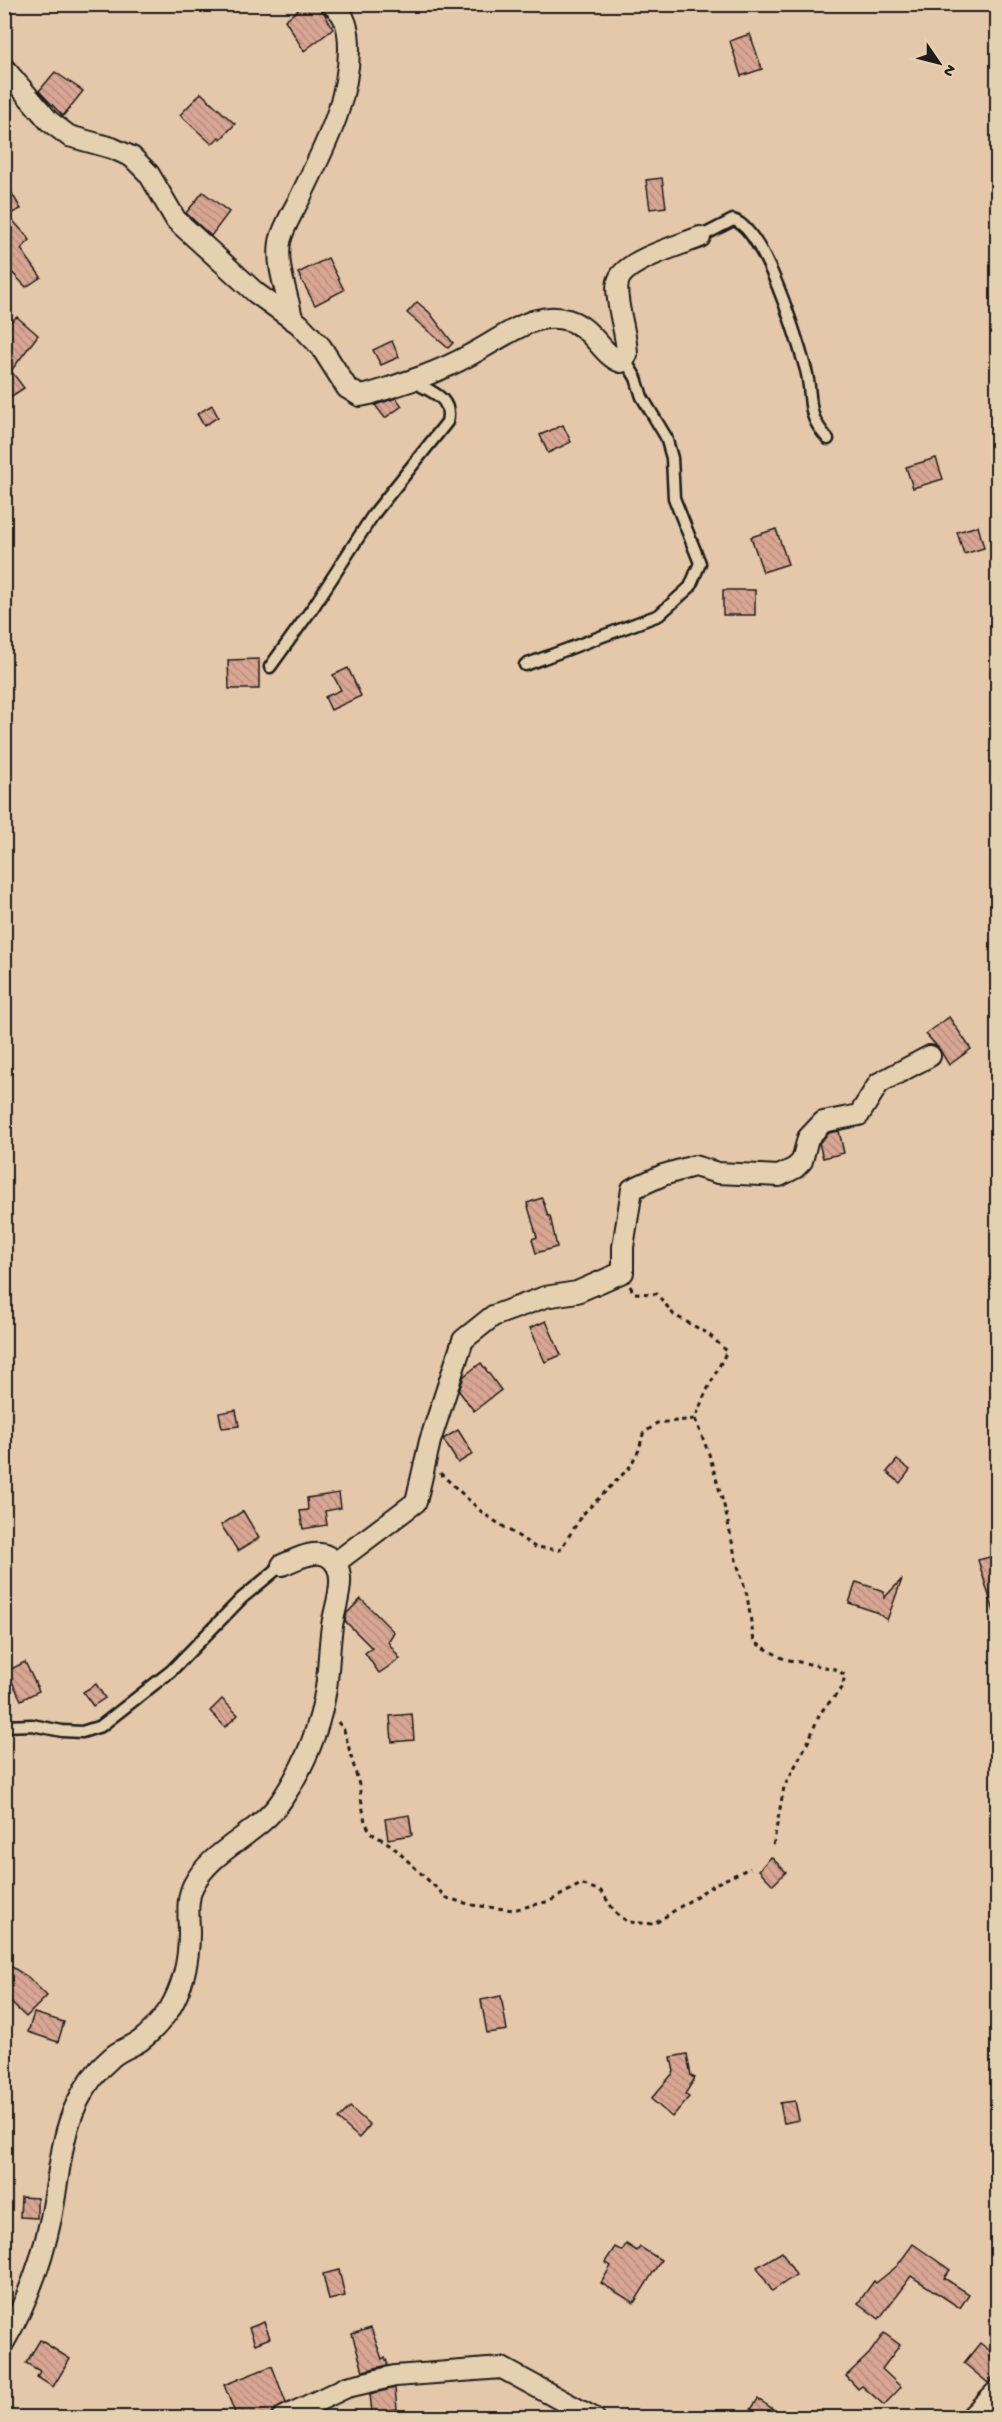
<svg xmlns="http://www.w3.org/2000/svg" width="1002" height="2422" font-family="'Gochi Hand',sans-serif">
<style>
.building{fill:url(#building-back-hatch);stroke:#1c1c1c;stroke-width:1.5}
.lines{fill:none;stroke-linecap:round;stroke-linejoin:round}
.lane-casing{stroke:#1c1c1c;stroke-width:15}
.street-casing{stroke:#1c1c1c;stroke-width:24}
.path{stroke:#1c1c1c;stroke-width:3;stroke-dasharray:4.5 4.5;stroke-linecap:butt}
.lane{stroke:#e5d1af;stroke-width:10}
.street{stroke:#e5d1af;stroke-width:20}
</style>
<defs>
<pattern id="building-back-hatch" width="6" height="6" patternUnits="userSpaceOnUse" patternTransform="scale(1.5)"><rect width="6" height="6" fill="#d9a693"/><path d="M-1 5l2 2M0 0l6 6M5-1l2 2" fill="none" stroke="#ba8e7e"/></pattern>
</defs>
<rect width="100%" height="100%" fill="#e5c7a9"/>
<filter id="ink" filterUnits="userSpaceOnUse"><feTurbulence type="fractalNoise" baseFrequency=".0167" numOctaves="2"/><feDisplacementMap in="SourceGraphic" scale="12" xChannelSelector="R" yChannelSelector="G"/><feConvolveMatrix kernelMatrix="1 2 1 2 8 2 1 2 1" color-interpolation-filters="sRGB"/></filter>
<g filter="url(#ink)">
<g class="building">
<polygon points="306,4 319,4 333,29 304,51 285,20"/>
<polygon points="750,34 762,69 741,76 730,41"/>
<polygon points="55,72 83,91 63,116 39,91"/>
<polygon points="201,93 235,124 221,139 219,137 212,144 180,115"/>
<polygon points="662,178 666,207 650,209 646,180"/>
<polygon points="4,180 21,209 8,215 30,240 21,249 41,277 26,287 4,264"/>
<polygon points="203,192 229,212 211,236 186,213"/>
<polygon points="328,258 344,290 315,305 298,273"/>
<polygon points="417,302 429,312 453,343 448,348 407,313"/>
<polygon points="17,317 38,335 11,371 24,388 4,401 4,326"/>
<polygon points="392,341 399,357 381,365 373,350"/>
<polygon points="396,398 402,406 385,418 375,405"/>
<polygon points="212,405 218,417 204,426 197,414"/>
<polygon points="563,425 571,442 548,453 540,435"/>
<polygon points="936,458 943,479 913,488 906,467"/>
<polygon points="978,526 984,548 964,554 957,532"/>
<polygon points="776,529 788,564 763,572 751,537"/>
<rect x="723" y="590" width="32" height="25"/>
<polygon points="259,659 259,689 229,689 228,660"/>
<polygon points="348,668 361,696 331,710 325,697 341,690 333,675"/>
<polygon points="949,1017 971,1049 949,1065 940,1050 926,1034"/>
<polygon points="839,1131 844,1153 823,1158 819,1143 829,1133"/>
<polygon points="542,1198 548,1216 550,1216 557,1247 536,1253 532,1239 537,1237 527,1203"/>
<polygon points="546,1321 561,1355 545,1362 530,1328"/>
<polygon points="481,1363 501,1390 474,1411 459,1391 464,1376"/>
<polygon points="236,1410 239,1426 222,1428 219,1413"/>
<polygon points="458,1430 473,1454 458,1463 443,1439"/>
<polygon points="897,1460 910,1470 900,1483 887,1472"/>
<polygon points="339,1493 341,1508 325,1511 327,1525 303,1529 300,1511 308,1510 307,1498"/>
<polygon points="243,1511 259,1538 238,1551 221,1525"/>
<polygon points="998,1555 998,1612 994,1612 978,1560"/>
<polygon points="902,1579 887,1620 876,1612 849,1603 856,1582 884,1591 884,1598"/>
<polygon points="361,1599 394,1632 388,1642 400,1659 379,1673 365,1653 372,1648 345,1621 347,1613"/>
<polygon points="25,1662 39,1691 21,1700 7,1671"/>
<polygon points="96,1684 105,1698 93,1706 83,1692"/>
<polygon points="222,1699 238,1715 225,1727 210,1711"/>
<polygon points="412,1714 414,1740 392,1742 390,1716"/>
<polygon points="409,1815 412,1835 388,1839 385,1819"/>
<polygon points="771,1857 786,1872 773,1885 759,1870"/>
<polygon points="4,1962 28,1977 47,1996 26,2017 4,1996"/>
<polygon points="501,1996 507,2030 487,2033 481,2000"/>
<polygon points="34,2013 64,2022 58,2042 28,2032"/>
<polygon points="687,2054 691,2076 695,2078 685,2094 689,2097 672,2117 651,2099 674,2072 671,2057"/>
<polygon points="795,2101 799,2120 784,2123 780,2103"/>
<polygon points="350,2107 370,2125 359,2138 338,2119"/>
<polygon points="21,2197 37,2198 37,2218 20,2217"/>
<polygon points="626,2244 637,2251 640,2247 661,2260 634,2303 601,2283 611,2266 605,2262 615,2247 622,2251"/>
<polygon points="913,2244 950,2270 944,2278 969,2294 960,2308 911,2276 879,2319 858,2303 874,2281 876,2283 897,2266"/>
<polygon points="782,2252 796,2275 772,2291 757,2267"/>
<polygon points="339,2270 345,2296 329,2300 323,2274"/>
<polygon points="264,2322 270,2338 255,2344 249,2328"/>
<polygon points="371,2328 382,2359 385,2357 388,2365 363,2371 352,2334"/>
<polygon points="884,2333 900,2345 882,2369 901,2387 884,2405 862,2386 858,2389 846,2376 869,2354"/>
<polygon points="40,2340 70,2359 53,2387 37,2377 40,2371 26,2363"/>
<polygon points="980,2343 998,2357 998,2371 988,2383 964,2363"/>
<polygon points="272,2366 286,2403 273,2411 270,2418 237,2418 224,2385"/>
<polygon points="395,2388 397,2409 372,2413 370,2394"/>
<polygon points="758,2399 773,2409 767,2418 745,2418"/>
</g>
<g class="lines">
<g class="lane-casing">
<g id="lane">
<path d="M 700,237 L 733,220 C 764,228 797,339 806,370 C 814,401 804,412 828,439"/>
<polyline points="525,665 659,615 690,587 700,563 674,498 672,458 666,437 642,397 636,378 625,360"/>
<path d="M 270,667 L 314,606 L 373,515 L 447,422 C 453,397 431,392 412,381"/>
<polyline points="4,1726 32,1725 62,1731 82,1732 101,1726 171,1671 242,1598 282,1565"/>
</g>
</g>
<g class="street-casing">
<g id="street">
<path d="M 4,68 L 49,121 L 69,136 L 112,148 L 132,157 L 149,174 L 176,220 L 256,293 L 299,324 L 321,347 L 347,388 L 360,396 L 370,394 C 404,383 437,373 468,356 C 488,346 517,325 537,320 C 547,317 558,317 568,320 C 594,328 602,356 621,362 L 627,355 C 627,337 620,318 618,299 C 617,291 616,284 620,277 C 631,259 680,245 700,237"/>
<path d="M 292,319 C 288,293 276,269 280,242 C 283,227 294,210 301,196 C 323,149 349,103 349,49 C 349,32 347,14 331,4"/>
<polyline points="335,1563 416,1502 430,1441 463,1340 493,1316 545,1297 577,1292 623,1272 623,1247 632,1189 663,1175 694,1166 718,1173 779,1176 795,1168 802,1161 808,1138 823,1122 859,1115 879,1083 930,1056"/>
<path d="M 4,2342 C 26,2304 42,2261 51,2218 C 59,2180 60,2138 77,2103 C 85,2086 98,2069 111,2058 C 119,2050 131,2047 140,2041 C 151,2033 161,2021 169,2010 C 183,1987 189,1960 189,1933 C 189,1917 186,1901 193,1886 C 211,1849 258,1835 281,1801 C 304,1767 320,1728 326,1688 C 329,1667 329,1647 332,1626 C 334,1608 352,1568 327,1556 C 314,1549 295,1560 282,1565"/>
<polyline points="282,2418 347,2387 395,2376 502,2368 594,2418"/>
<polyline points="970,2418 998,2390"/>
</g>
</g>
<g class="path">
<polyline points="630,1286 634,1293 657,1294 674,1315 707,1333 727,1351 705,1394 695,1419 709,1454 725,1509 736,1560 747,1595 754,1642 784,1659 835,1669 845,1675 842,1688 820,1713 808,1742 784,1787 773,1846"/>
<polyline points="440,1473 484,1514 535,1547 560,1550 583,1514 629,1468 639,1450 643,1434 657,1423 695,1419"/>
<polyline points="338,1722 344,1730 359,1785 365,1822 371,1833 391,1845 447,1898 472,1905 513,1910 550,1901 581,1884 601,1891 615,1912 628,1922 654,1924 715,1884 750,1868"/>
</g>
<use href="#lane" class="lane"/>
<use href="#street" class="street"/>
</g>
</g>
<rect width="1002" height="2422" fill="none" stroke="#e5d1af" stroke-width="24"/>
<rect x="12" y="12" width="978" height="2398" fill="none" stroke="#1c1c1c" stroke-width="2" filter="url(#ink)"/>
<g transform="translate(939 63) rotate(125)" stroke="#e5d1af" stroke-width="4.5" paint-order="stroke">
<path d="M0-4.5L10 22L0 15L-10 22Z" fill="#1c1c1c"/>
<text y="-9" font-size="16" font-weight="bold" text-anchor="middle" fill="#1c1c1c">N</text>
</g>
</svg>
